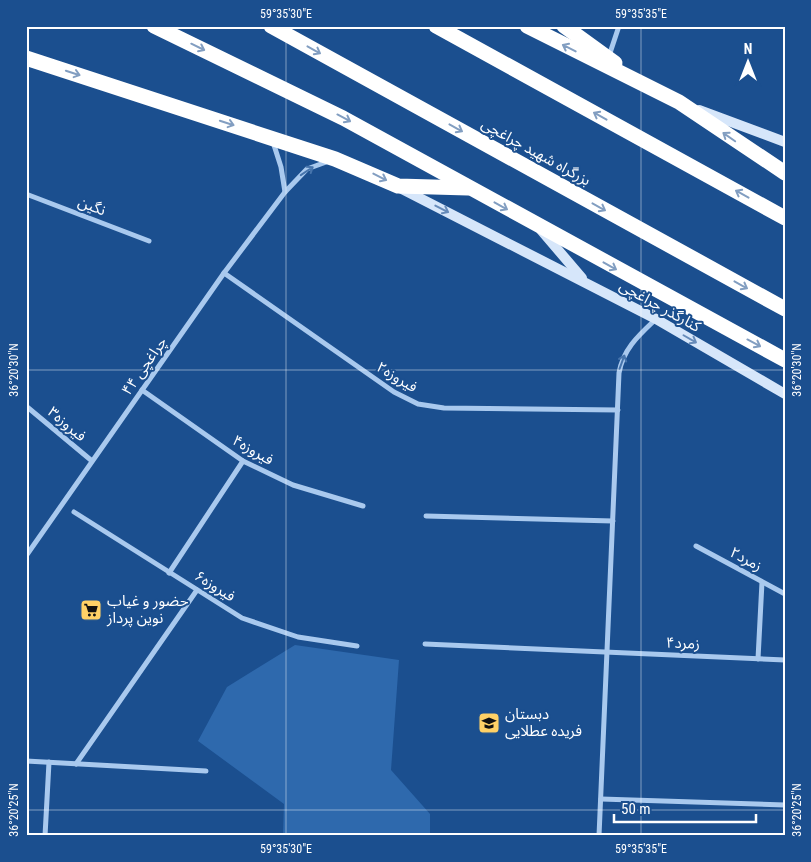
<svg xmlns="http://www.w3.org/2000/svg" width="811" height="862" font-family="'Roboto Condensed','Noto Sans Arabic',sans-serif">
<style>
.green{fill:#2e69ad}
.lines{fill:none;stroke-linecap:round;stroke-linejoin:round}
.street{stroke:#a9c9ee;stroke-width:5}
.secondary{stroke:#d6e6fa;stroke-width:10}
.highway{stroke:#fff;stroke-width:15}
.oneway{stroke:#829ec1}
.oneway2{stroke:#4674ac}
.oneway3{stroke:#668bba}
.ticks{fill:none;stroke:#fff;stroke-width:1;stroke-opacity:0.45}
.labels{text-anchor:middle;stroke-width:4;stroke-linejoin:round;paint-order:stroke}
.street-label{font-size:15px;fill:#fff;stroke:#1b4f8f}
.poi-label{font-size:15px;fill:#fff;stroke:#1b4f8f;text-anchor:start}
.neatline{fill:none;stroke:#fff;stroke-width:2}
.ticks-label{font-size:12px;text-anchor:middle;fill:#fff}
</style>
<rect width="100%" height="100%" fill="#1b4f8f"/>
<polygon class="green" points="295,645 399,660 391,770 430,814 430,836 283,836 284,804 198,741 227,687"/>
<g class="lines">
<g class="street">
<polyline points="609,56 619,26"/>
<polyline points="273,142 281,167 285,192"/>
<polyline points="26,194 149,241"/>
<polyline points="224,273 394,392 418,404 444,408 618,410"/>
<polyline points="142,390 243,461 293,485 363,506"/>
<polyline points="26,406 92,461"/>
<polyline points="74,512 242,618 298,637 357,646"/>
<polyline points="426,516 613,521"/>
<polyline points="696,546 785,594"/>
<polyline points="26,556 224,273 285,192 307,169 329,161"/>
<polyline points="169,573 243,461"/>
<polyline points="425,644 785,660"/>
<polyline points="758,659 762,582"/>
<polyline points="26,761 206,771"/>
<polyline points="76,764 197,590"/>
<polyline points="601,799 785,805"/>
<polyline points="45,836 49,762"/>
<path d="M 599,836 L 619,373 C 623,349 639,335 656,319"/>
</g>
<g class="secondary">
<polyline points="699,110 785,142"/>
<polyline points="402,189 656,319 785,394"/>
<polyline points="541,230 582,278"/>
</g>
<g class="highway">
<polyline points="154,26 343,118 785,360"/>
<polyline points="271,26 785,309"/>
<polyline points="436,26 785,218"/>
<polyline points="527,26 679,102 785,173"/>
<polyline points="564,26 615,63"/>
<polyline points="26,58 335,159 398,186 468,188"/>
</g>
</g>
<defs><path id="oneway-shaft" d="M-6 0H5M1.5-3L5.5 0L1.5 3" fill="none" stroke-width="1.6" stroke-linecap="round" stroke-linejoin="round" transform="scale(1.25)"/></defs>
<g class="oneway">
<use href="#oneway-shaft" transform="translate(198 47) rotate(26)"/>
<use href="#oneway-shaft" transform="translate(569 48) rotate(-153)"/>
<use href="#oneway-shaft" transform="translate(314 50) rotate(29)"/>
<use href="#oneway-shaft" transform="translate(73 73) rotate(18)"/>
<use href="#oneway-shaft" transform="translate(600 116) rotate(-151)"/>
<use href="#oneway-shaft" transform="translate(344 118) rotate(28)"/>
<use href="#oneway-shaft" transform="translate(227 123) rotate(18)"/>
<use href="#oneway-shaft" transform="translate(456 128) rotate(29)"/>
<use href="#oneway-shaft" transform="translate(729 137) rotate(-145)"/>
<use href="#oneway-shaft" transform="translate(380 177) rotate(27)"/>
<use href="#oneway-shaft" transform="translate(742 194) rotate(-151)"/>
<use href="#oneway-shaft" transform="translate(501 206) rotate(29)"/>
<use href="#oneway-shaft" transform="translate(599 207) rotate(29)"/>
<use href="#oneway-shaft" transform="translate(610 266) rotate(29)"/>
<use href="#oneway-shaft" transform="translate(741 285) rotate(29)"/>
<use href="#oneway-shaft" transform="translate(754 343) rotate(28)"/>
</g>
<g class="oneway2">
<use href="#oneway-shaft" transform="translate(307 171) rotate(-34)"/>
<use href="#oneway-shaft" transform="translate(622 362) rotate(-70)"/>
</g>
<g class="oneway3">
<use href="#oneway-shaft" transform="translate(442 209) rotate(27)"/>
<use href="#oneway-shaft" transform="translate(690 339) rotate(30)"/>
</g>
<path class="ticks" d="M 286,26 L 286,836M 641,26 L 641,836M 26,370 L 785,370M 26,810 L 785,810"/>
<defs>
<g id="supermarket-square" transform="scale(1.125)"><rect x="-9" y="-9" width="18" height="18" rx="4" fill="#ffd166" stroke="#1b4f8f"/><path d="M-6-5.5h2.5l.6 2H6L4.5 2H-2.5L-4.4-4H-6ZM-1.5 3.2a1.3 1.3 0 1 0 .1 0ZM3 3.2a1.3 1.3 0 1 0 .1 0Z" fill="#111"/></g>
<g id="school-square" transform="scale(1.125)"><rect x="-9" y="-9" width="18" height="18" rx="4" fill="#ffd166" stroke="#1b4f8f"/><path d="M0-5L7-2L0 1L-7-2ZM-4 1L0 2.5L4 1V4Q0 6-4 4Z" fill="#111"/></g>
</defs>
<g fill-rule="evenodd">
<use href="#supermarket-square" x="91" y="610"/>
<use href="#school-square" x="489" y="723"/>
</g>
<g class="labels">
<g class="street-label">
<text transform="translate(536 152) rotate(29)" y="5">بزرگراه شهید چراغچی</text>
<text transform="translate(92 206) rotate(21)" y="5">نگین</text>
<text transform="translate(660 306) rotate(29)" y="5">کنارگذر چراغچی</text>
<text transform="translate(144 366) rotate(-55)" y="5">چراغچی ۴۴</text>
<text transform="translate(397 377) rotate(31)" y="5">فیروزه۲</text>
<text transform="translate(67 424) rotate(40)" y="5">فیروزه۳</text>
<text transform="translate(253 450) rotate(30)" y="5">فیروزه۴</text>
<text transform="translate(746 559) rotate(28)" y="5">زمرد۲</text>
<text transform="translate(215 586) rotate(32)" y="5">فیروزه۶</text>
<text transform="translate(683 643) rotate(2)" y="5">زمرد۴</text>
</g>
<g class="poi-label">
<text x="107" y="606">حضور و غیاب<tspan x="107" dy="17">نوین پرداز</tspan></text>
<text x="505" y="719">دبستان<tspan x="505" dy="17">فریده عطلایی</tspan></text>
</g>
</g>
<rect width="811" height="862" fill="none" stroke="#1b4f8f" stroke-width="55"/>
<g transform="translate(748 62)" stroke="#1b4f8f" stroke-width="4" paint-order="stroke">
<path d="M0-4L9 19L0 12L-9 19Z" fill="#ffffff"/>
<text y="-8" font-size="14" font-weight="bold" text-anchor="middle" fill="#ffffff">N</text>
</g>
<path d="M614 814v8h142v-8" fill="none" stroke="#ffffff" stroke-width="2.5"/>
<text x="621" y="814" font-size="15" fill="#ffffff" stroke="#1b4f8f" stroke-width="4" paint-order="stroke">50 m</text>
<rect x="28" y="28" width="756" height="806" class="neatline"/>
<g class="ticks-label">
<text x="286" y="18">59°35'30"E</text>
<text x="641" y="18">59°35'35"E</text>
<text transform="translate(14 370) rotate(-90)" y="4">36°20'30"N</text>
<text transform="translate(797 370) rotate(-90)" y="4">36°20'30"N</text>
<text transform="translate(14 810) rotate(-90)" y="4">36°20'25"N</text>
<text transform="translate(797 810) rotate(-90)" y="4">36°20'25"N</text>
<text x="286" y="853">59°35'30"E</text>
<text x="641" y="853">59°35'35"E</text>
</g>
</svg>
